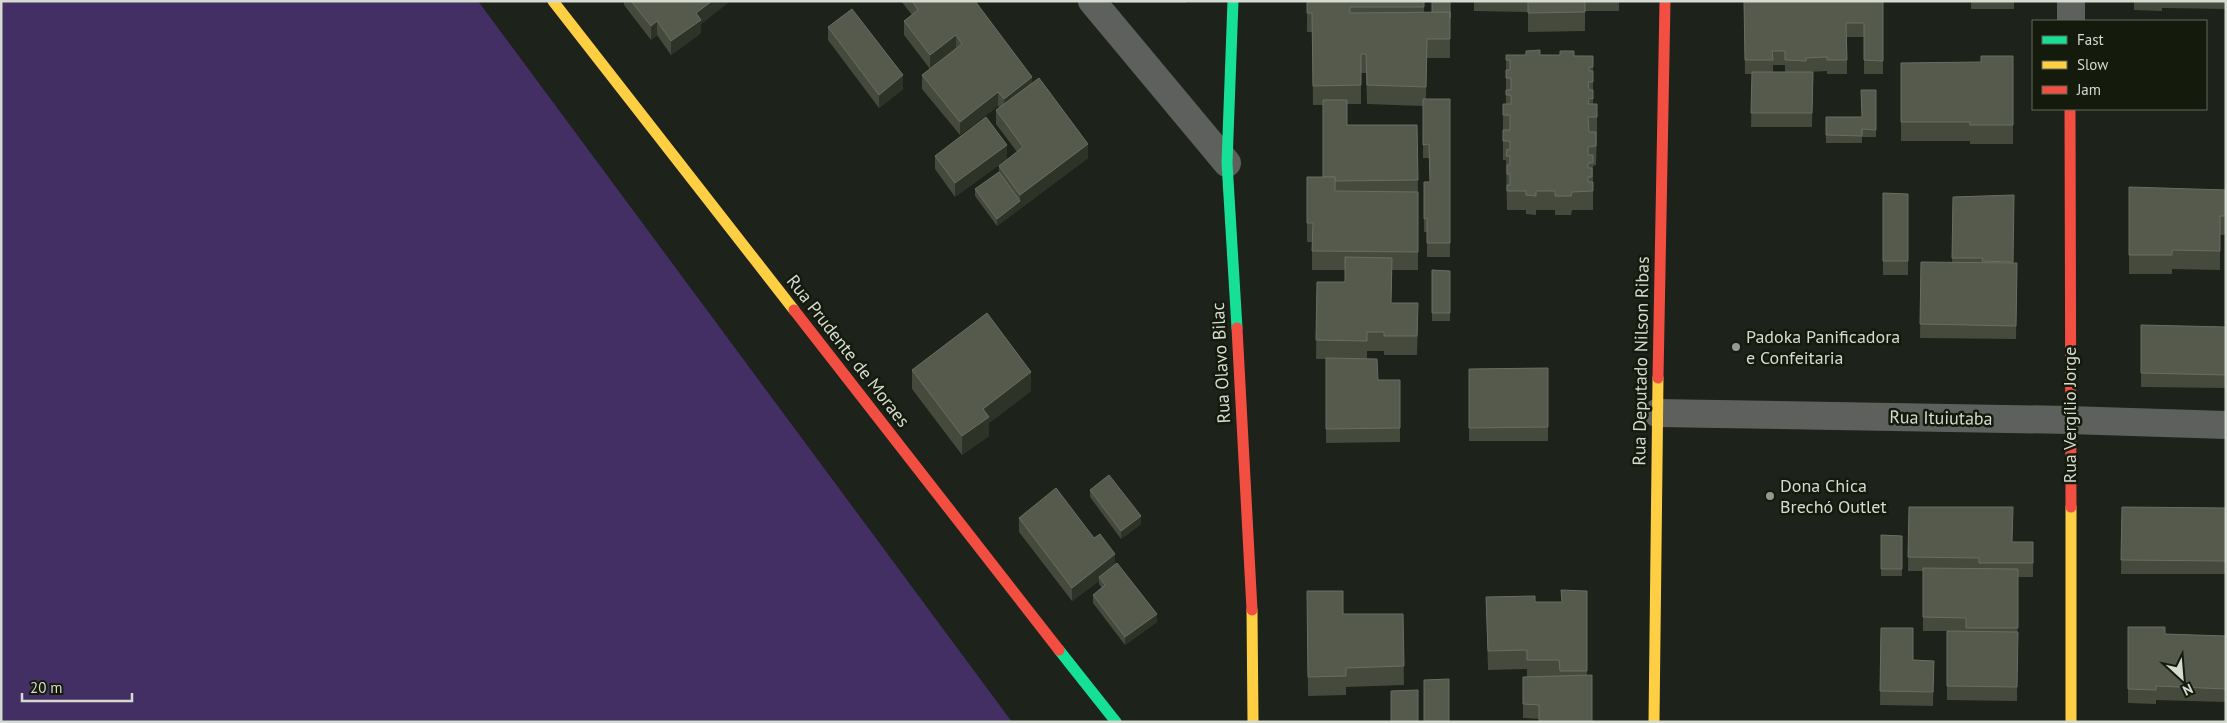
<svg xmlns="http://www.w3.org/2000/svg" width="2227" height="723" font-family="'PT Sans',sans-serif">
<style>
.green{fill:#442f64}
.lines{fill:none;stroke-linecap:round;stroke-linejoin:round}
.street{stroke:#5e605d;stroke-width:28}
.fast{stroke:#16e098;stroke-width:11}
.slow{stroke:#ffcf43;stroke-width:11}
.jam{stroke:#f24e42;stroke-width:11}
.wall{fill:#454a3d;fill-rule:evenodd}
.shaded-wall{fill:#2e3328}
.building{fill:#555a4d;stroke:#696e62}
.poi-dot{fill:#959a91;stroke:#141b0d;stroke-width:2}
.labels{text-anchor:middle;stroke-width:5;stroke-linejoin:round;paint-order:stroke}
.poi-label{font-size:18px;fill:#d6dbd1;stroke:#141b0d;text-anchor:start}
.street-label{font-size:18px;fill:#d6dbd1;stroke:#141b0d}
</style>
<rect width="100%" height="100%" fill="#1d221a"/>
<polygon class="green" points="1,1 478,1 1012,722 1,722"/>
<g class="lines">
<g class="street">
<polyline points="1092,1 1227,163"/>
<polyline points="2071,21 2071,1"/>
<polyline points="1657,413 2069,420 2226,425"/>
</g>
<g class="fast">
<polyline points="1233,1 1227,163 1237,328"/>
<polyline points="1059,650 1116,722"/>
</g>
<g class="slow">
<polyline points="553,1 794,310"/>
<polyline points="2071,507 2071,722"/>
<polyline points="1252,610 1253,722"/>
<polyline points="1654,722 1658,378"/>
</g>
<g class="jam">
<polyline points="2070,109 2071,507"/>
<polyline points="794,310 1059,650"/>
<polyline points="1237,328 1252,610"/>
<polyline points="1658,378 1665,1"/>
</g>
</g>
<g class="wall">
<polygon points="624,1 730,1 701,24 701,33 671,55 657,35 651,40 624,5"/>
<polygon points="901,1 975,1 1032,83 1088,158 997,226 975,196 975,189 999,172 999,166 1017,152 996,124 996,110 1000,107 998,106 960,135 922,89 922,75 956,49 930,69 904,35 904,21 912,15"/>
<rect x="1114" y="1" width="72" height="2"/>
<polygon points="1307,1 1424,1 1424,12 1432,12 1450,1 1450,58 1427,58 1426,99 1450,99 1450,257 1427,257 1427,232 1424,232 1424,182 1430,182 1429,158 1423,158 1423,106 1367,104 1366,73 1361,73 1361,104 1347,104 1347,125 1417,125 1418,192 1418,270 1392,270 1391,303 1418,322 1417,355 1384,355 1384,351 1367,351 1367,358 1378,380 1400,380 1400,442 1326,443 1326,359 1316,359 1317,282 1345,282 1345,270 1312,270 1312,242 1307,242 1307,177 1323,177 1323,105 1313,105 1312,32 1307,32"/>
<polygon points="1474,1 1619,1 1619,11 1585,11 1585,31 1528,32 1528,12 1474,11"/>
<path d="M 1744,1 L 1883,1 L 1883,74 L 1864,74 L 1864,37 L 1847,37 L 1847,74 L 1827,74 L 1827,71 L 1809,72 L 1813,72 L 1812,127 L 1751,127 L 1752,74 L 1745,74 ZM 1773,65 L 1785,65 L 1785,72 L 1773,72 Z"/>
<rect x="1971" y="1" width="43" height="8"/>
<polygon points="2134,1 2226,1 2226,9 2162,8 2162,11 2134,10"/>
<polygon points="828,27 903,89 879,108 828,40"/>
<polygon points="1506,55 1593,56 1593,104 1597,104 1597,136 1596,165 1593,166 1593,210 1572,210 1571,215 1555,215 1555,210 1536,210 1536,215 1526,214 1526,210 1507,210 1506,160 1503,160 1503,104 1506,104"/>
<polygon points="2013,56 2013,144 1970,144 1970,141 1901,141 1901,63 1981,62"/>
<polygon points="1876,90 1876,137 1862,137 1862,143 1826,143 1826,117 1862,117"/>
<polygon points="935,156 1007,159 955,197 935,169"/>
<polygon points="2129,187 2226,190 2226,235 2220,235 2220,270 2172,269 2172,274 2129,274"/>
<polygon points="1883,193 1908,194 1908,275 1883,275"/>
<polygon points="2014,195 2013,263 2017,263 2016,339 1920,338 1921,262 1952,263 1953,197"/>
<polygon points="1432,270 1450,271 1450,321 1432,321"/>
<polygon points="2141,325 2226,327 2226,388 2141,387"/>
<polygon points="1548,368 1548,441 1469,441 1469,369"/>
<polygon points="912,370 1031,391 989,423 989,436 962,455 912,389"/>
<polygon points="1090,490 1141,524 1121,539 1090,497"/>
<polygon points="1909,507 2012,542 2033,555 2033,577 2018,577 2017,701 1947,700 1947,631 1923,631 1923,571 1908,571"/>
<polygon points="2122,507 2226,508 2226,574 2121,574"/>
<polygon points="1019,518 1094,538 1115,564 1157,622 1125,645 1093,603 1093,595 1102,588 1099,584 1099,581 1072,601 1019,532"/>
<polygon points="1881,535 1902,536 1902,576 1881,576"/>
<polygon points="1587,591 1587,676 1539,719 1523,718 1523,677 1527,677 1527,669 1488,670 1486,597 1535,602 1561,602"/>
<polygon points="1307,610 1343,614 1403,614 1404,685 1346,687 1346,695 1308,696"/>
<polygon points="2128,627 2165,634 2226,636 2226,702 2156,700 2156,704 2128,703"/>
<polygon points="1881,628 1913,660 1934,661 1933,706 1880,705"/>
</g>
<g class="shaded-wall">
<polygon points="712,1 730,1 701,24 701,33 671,55 671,41 696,13"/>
<polygon points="657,21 657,35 651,40 651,26"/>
<polygon points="956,35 956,48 930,69 930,55"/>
<polygon points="903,75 903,89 879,108 879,95"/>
<polygon points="1032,77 1032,91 1004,113 1004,99"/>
<polygon points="998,92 998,106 960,135 960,122"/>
<polygon points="1088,144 1088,158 997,226 997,219 1020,201 1020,195"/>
<polygon points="1007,145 1007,159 955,197 955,183"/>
<polygon points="1031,372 1031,391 989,423 989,436 962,455 962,436 983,409"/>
<polygon points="1141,516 1141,524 1121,539 1121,531"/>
<polygon points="1115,554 1115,568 1099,577 1099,581 1072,601 1072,588"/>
<polygon points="1157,614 1157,622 1125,645 1125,637"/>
</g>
<g class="building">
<polygon points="631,1 712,1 696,13 701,20 671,41 657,21 651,26"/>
<polygon points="912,1 975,1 1032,77 1004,99 998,92 960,122 922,75 962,44 956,35 930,55 904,21 918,10"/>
<polygon points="1307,1 1424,1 1424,7 1350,7 1350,13 1450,12 1450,39 1427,39 1426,87 1367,85 1366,54 1361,54 1361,85 1313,86 1312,13 1307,13"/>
<polygon points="1432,1 1450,1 1450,18 1450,12 1432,12"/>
<polygon points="1528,1 1585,1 1585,12 1528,13"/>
<polygon points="1744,1 1883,1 1883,61 1864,60 1864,23 1846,23 1847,60 1827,60 1827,57 1806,58 1806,61 1785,60 1785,51 1772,51 1773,60 1745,60"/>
<polygon points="852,9 903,75 879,95 828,27"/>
<polygon points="1540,50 1540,55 1560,55 1560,51 1574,51 1574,56 1593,56 1593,67 1589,67 1589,71 1593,71 1593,82 1588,82 1589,90 1593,90 1593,99 1589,98 1588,104 1597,104 1597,117 1588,117 1589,132 1596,132 1596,146 1588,147 1588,155 1593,155 1593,163 1588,163 1588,168 1592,168 1592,177 1588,177 1588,182 1593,182 1593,191 1572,192 1571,196 1555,196 1555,191 1536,191 1536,196 1526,195 1526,191 1507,191 1507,185 1510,185 1510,174 1507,174 1507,165 1510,165 1510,156 1506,156 1507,149 1510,150 1510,141 1503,141 1503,130 1510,130 1510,115 1503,115 1503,104 1511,104 1511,95 1506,95 1506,90 1511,90 1511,78 1506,78 1506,70 1510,70 1510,60 1506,60 1506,55 1526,55 1526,51"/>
<polygon points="1981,56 2013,56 2013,125 1970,125 1970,122 1901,122 1901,63 1981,62"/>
<polygon points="1752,72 1813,72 1812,113 1751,113"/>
<polygon points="1039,78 1088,144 1020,195 999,166 1023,147 996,110"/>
<polygon points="1861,90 1876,90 1876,130 1862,129 1862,136 1826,135 1826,117 1862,117"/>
<polygon points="1423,99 1450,99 1450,243 1427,243 1427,218 1424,219 1424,182 1430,182 1429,144 1423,145"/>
<polygon points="1323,100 1347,100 1347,125 1417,125 1418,180 1335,181 1335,177 1323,177"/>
<polygon points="986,117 1007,145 955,183 935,156"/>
<polygon points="999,172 1020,201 997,219 975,189"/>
<polygon points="1307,177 1335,177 1335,191 1418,192 1418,252 1312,251 1313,223 1307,223"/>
<polygon points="2129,187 2226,190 2226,216 2220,216 2220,251 2172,250 2172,255 2129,255"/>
<polygon points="1883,193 1908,194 1908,261 1883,261"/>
<polygon points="2014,195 2013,262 1982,261 1983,258 1952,258 1953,197"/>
<polygon points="1345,257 1392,258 1391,303 1418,303 1417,336 1384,336 1384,332 1367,332 1367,341 1316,340 1317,282 1345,282"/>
<polygon points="1921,262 2017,263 2016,326 1920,324"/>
<polygon points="1432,270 1450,271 1450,313 1432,313"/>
<polygon points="987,313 1031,372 983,409 989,417 962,436 912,370"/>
<polygon points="2141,325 2226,327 2226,375 2141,373"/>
<polygon points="1326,358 1377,359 1378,380 1400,380 1400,428 1326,429"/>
<polygon points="1548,368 1548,427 1469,428 1469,369"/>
<polygon points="1109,475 1141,516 1121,531 1090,490"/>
<polygon points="1056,488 1094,538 1100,534 1115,554 1072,588 1019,518"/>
<polygon points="1909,507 2013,507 2012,542 2033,542 2033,563 1979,563 1979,558 1908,557"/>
<polygon points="2122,507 2226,508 2226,561 2121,560"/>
<polygon points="1881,535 1902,536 1902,569 1881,569"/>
<polygon points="1117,563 1157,614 1125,637 1093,595 1105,585 1099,577"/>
<polygon points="1923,568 2018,569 2018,628 1966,628 1966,618 1923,617"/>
<polygon points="1561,590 1587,591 1587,671 1560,671 1559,660 1527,660 1527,650 1488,651 1486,597 1535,596 1535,602 1562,602"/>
<polygon points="1307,591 1343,591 1343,614 1403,614 1404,666 1346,668 1346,676 1308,677"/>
<polygon points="2128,627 2165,627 2165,634 2226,636 2226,689 2156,686 2156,690 2128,689"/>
<polygon points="1881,628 1913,628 1913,660 1934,661 1933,692 1880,691"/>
<polygon points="1947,631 2018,632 2017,687 1947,686"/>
<polygon points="1592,675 1592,722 1539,722 1539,705 1523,704 1523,677"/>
<polygon points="1449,679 1449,722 1424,722 1424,680"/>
<polygon points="1418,690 1418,722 1391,722 1391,691"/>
</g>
<g class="poi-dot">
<circle cx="1736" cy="347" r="5"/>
<circle cx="1770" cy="496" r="5"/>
</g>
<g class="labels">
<g class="poi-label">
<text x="1746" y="343">Padoka Panificadora<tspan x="1746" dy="21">e Confeitaria</tspan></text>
<text x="1780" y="492">Dona Chica<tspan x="1780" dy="21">Brechó Outlet</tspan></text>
</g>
<g class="street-label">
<text transform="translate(848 351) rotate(52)" y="6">Rua Prudente de Moraes</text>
<text transform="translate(1641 361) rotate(-89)" y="6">Rua Deputado Nilson Ribas</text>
<text transform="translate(1221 363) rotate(-93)" y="6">Rua Olavo Bilac</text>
<text transform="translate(2070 415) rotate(-90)" y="6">Rua Vergílio Jorge</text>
<text transform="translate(1941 418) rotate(1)" y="6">Rua Ituiutaba</text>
</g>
</g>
<rect width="2227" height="723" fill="none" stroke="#d6dbd1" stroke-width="5"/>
<rect x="2032" y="20" width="175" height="90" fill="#141b0d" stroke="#62685b"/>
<rect x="2042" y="36" width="25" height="8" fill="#16e098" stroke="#62685b"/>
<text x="2077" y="45" font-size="15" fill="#d6dbd1">Fast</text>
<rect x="2042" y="61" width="25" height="8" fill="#ffcf43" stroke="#62685b"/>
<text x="2077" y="70" font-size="15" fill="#d6dbd1">Slow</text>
<rect x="2042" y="86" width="25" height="8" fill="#f24e42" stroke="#62685b"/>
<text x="2077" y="95" font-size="15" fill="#d6dbd1">Jam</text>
<g transform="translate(2182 678) rotate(154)" stroke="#141b0d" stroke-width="4" paint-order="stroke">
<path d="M0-4L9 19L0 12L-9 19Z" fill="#d6dbd1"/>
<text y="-8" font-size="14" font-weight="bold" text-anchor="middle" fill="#d6dbd1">N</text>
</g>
<path d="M22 693v8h110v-8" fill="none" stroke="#d6dbd1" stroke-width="2.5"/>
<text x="30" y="693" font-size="15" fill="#d6dbd1" stroke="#141b0d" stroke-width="4" paint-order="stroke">20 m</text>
</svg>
